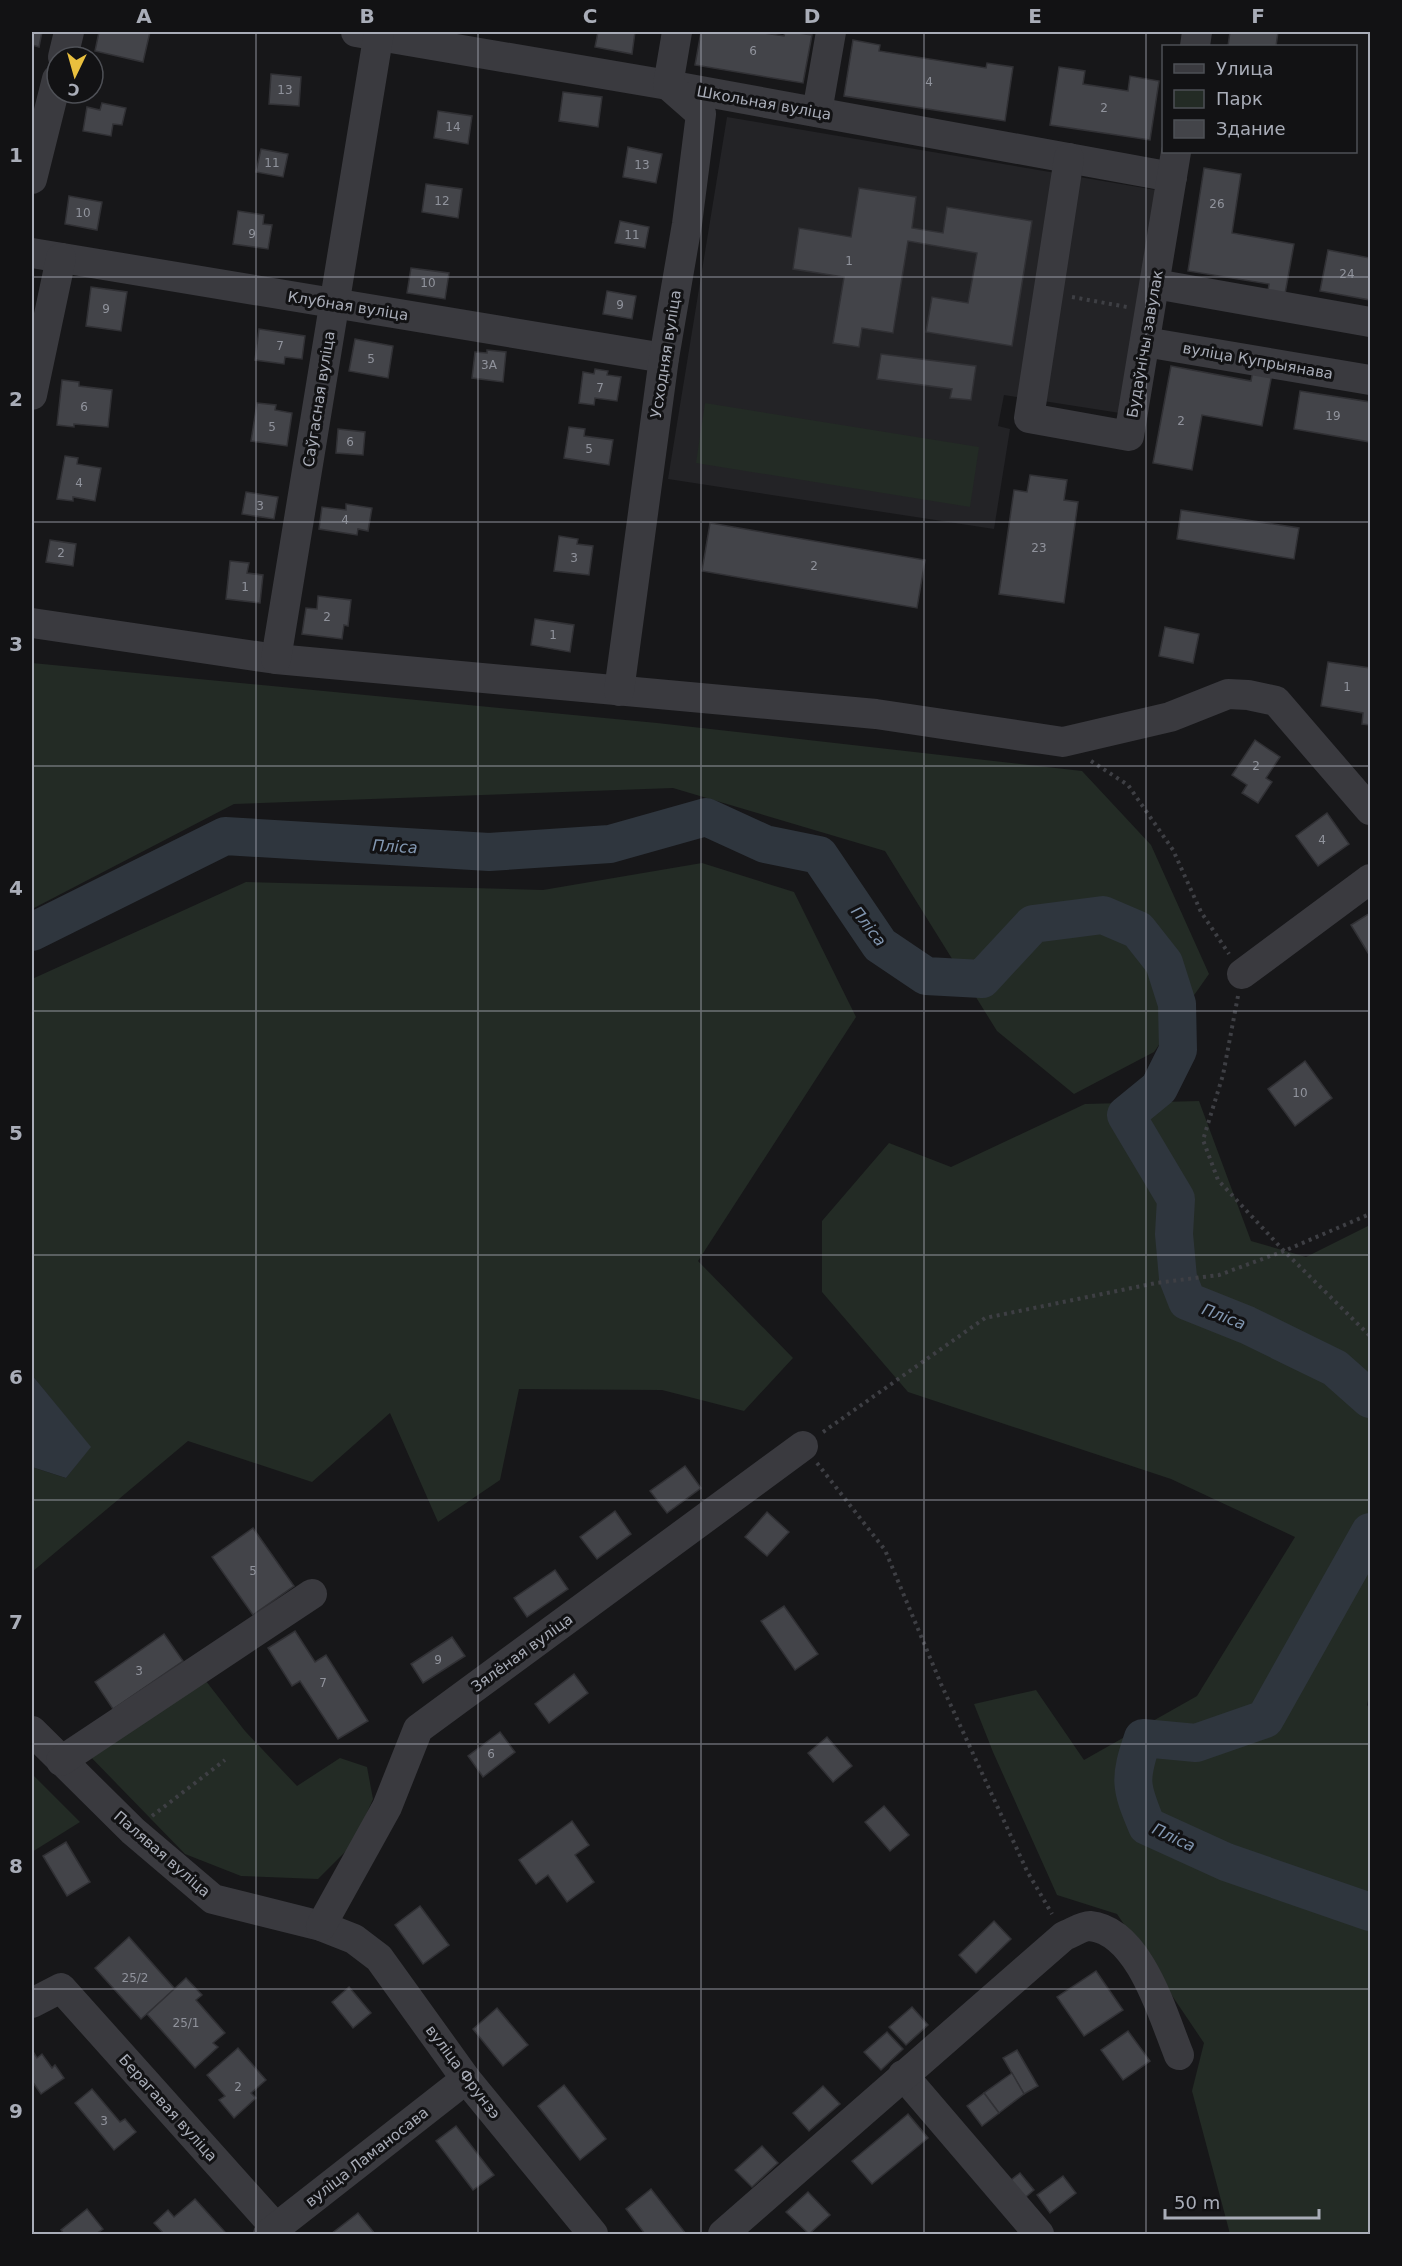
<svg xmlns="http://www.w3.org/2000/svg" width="1402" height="2266" font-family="'DejaVu Sans',sans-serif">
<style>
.built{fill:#232326}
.green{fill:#232b25}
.water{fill:#2f363e}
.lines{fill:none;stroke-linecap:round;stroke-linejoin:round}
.river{stroke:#2f363e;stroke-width:38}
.building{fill:#434449;stroke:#313135;stroke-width:1.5}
.path{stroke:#3e3f44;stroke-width:4;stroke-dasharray:3 4.5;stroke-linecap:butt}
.minor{stroke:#3a3a3f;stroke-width:30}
.grid{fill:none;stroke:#a9adb8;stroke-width:1.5;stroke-opacity:0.55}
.labels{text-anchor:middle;stroke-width:6;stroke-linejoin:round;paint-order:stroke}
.number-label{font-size:12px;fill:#90939c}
.street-label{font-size:15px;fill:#a9adb8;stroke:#121214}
.water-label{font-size:16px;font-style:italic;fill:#8297b1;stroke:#121214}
.neatline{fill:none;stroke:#a9adb8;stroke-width:2}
.grid-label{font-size:20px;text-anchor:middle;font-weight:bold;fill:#a9adb8}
</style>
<rect width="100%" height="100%" fill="#171719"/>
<polygon class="built" points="727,117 1156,190 1120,413 1004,395 998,426 1010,429 994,529 668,479"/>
<g class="green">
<polygon points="705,403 979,447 970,507 696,463"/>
<polygon points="32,663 657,723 1082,771 1151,845 1209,974 1154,1052 1074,1094 997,1031 885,851 673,788 234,804 32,909"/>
<polygon points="702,863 794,892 856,1017 698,1261 793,1358 744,1411 662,1390 519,1389 500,1480 438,1522 390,1413 312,1482 188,1441 32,1572 32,1467 66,1478 90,1447 32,1375 32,979 246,882 543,890"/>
<polygon points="1199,1101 1251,1241 1306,1257 1370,1225 1370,1691 1367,1705 1370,1709 1370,2234 1230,2234 1192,2091 1204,2043 1117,1914 1057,1895 993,1752 974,1704 1036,1690 1084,1760 1197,1696 1295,1537 1171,1479 908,1392 822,1292 822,1221 889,1143 951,1167 1085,1104"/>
<polygon points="202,1676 245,1731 297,1786 340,1758 367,1767 373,1799 353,1844 318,1879 241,1876 185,1854 83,1749"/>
<polygon points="32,1774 80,1822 32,1852"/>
</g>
<polygon class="water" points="32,1375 91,1447 66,1478 32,1467"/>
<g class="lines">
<g class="river">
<polyline points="32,932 225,836 489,852 610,844 706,817 765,844 819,855 880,945 926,976 982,979 1033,924 1103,915 1138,930 1164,963 1177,1004 1178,1050 1159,1088 1126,1115 1176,1199 1174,1234 1178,1278 1187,1301 1247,1325 1335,1368 1370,1399"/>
<path d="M 1370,1532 L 1265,1719 L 1196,1743 L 1143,1738 C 1129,1779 1130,1786 1147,1826 L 1226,1862 L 1370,1912"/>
</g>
</g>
<g class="building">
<polygon points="32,32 42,32 39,47 32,45"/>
<polygon points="99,32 150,32 143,62 95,51"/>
<polygon points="598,32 635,32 632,54 595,47"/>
<polygon points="701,32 756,32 784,36 785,32 792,32 812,35 803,83 695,65"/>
<polygon points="1230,32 1278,32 1276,46 1228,46"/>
<polygon points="853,40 880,45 879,51 986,68 987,63 1013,67 1005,121 844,96"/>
<polygon points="1059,67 1085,71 1083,84 1128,91 1130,76 1159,81 1150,140 1050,125"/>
<polygon points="271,74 301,77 299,106 269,104"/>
<polygon points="563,92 602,97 598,127 559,121"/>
<polygon points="102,103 126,108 122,125 113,124 111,136 83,131 87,107 100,110"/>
<polygon points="438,111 472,116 468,144 434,138"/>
<polygon points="628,147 662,154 656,183 623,177"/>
<polygon points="261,149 288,154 283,177 256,172"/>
<polygon points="1204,168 1241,174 1232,233 1294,244 1285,294 1268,291 1269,284 1188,271"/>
<polygon points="426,184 462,189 458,218 422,212"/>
<polygon points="859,188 916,197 912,228 943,233 947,207 1032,221 1012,346 926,332 932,297 968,303 977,253 908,241 893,333 862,328 859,347 833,343 844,277 793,269 799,228 851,237"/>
<polygon points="69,196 102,202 97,230 65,224"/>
<polygon points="238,211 264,215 263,224 272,225 268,249 233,244"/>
<polygon points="620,221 649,227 645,248 615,243"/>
<polygon points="1328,250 1370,258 1370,300 1320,291"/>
<polygon points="411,268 449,273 445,299 407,293"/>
<polygon points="91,287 127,292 121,331 86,326"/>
<polygon points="607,291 636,296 632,319 603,314"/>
<polygon points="259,329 305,336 302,359 285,357 284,364 255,360"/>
<polygon points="355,339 393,346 388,378 349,371"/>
<polygon points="487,350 506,352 503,382 472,378 475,352 487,353"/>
<polygon points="881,354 976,366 971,400 950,398 952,389 877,379"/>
<polygon points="1171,366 1251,381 1253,370 1272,374 1262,426 1202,415 1192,470 1153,463"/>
<polygon points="595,369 608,371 607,375 621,377 617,401 595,398 594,405 579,403 583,372 594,374"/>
<polygon points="62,380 79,382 79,386 112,390 108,427 74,424 74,427 57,425"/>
<polygon points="1300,391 1370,402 1370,442 1294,429"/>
<polygon points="257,403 276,405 275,410 292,413 287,446 251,441"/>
<polygon points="569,427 585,429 584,436 613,440 609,465 564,458"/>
<polygon points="338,429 365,432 363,455 336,453"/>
<polygon points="65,456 78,458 77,464 101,468 95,501 73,497 73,501 57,499"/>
<polygon points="1030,475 1067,480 1064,500 1078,502 1064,603 999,594 1014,490 1027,492"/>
<polygon points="246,492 278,497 274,519 242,514"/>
<polygon points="346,504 372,508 368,531 358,529 357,535 319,529 322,507 346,510"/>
<polygon points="1181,510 1299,528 1294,559 1177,539"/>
<polygon points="710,523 925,560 917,608 702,571"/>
<polygon points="559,536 578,539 577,544 593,546 589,575 554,571"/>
<polygon points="50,540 76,544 73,566 46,562"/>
<polygon points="230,561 249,563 247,573 263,575 260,603 226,599"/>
<polygon points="318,596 351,600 348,626 344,625 342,639 302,634 306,608 317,609"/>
<polygon points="535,619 574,625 570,652 531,645"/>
<polygon points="1165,627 1199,634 1193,663 1159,656"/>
<polygon points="1328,662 1370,668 1370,725 1362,724 1363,713 1321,706"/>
<polygon points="1255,740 1280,757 1266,778 1272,782 1258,803 1242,793 1247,785 1232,775"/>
<polygon points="1327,813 1349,844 1318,866 1296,836"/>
<polygon points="1370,913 1370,956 1351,925"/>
<polygon points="1305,1061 1332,1098 1295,1126 1268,1089"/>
<polygon points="685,1466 701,1488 667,1513 650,1491"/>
<polygon points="615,1511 631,1534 597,1559 580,1537"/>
<polygon points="767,1512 789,1532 767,1556 745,1537"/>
<polygon points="253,1528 294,1586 253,1615 212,1557"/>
<polygon points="555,1570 568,1589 527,1617 514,1598"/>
<polygon points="784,1606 818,1654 795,1670 761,1621"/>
<polygon points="295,1631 315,1662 326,1655 368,1721 338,1739 300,1681 292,1686 268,1648"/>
<polygon points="164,1634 183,1661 113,1709 95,1682"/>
<polygon points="452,1637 465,1656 423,1683 411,1664"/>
<polygon points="574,1674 588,1693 549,1723 535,1704"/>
<polygon points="500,1732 515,1752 483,1777 468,1756"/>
<polygon points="827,1737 852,1766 833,1782 808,1753"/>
<polygon points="884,1806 909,1835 890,1851 865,1822"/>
<polygon points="572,1821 589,1845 575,1855 594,1882 567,1902 548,1875 536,1884 519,1860"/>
<polygon points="66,1842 90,1882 67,1896 43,1856"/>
<polygon points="420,1906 449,1945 423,1964 395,1925"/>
<polygon points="994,1921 1011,1939 976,1973 959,1955"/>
<polygon points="129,1937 175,1989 141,2019 95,1968"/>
<polygon points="1096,1971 1123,2010 1084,2036 1057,1997"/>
<polygon points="186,1978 202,1995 196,2000 225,2033 213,2043 218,2047 195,2068 147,2014"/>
<polygon points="349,1987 371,2013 353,2028 332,2002"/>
<polygon points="912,2007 928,2025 906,2045 889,2027"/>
<polygon points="497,2008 528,2045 503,2066 473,2029"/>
<polygon points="1128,2031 1150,2061 1123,2080 1101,2050"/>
<polygon points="887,2032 903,2049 881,2070 864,2052"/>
<polygon points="238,2048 266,2080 251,2093 256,2098 234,2118 219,2100 225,2096 207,2075"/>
<polygon points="32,2050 37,2058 42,2054 52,2068 55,2065 64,2078 41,2094 32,2081"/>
<polygon points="1017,2050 1038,2086 1024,2094 1003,2058"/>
<polygon points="1012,2073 1024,2094 999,2113 984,2093"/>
<polygon points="564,2085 606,2139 580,2160 538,2106"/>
<polygon points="823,2086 840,2104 809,2131 793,2113"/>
<polygon points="92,2089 120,2122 125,2119 136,2132 114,2150 75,2103"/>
<polygon points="984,2093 999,2113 982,2126 967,2106"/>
<polygon points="908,2114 928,2138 872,2184 852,2161"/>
<polygon points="456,2126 494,2175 473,2190 436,2141"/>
<polygon points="762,2146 778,2163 752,2187 735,2170"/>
<polygon points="1020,2173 1034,2190 1020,2202 1006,2184"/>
<polygon points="1063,2176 1076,2193 1050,2213 1037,2195"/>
<polygon points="651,2189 686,2234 645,2234 626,2209"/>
<polygon points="808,2192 830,2215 809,2234 786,2212"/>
<polygon points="195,2199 225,2232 222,2234 164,2234 154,2223 168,2210 174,2217"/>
<polygon points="87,2209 103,2229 96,2234 64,2234 61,2230"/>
<polygon points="358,2213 375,2234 331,2234"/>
</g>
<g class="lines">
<g class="path">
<polyline points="1072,297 1127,307"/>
<polyline points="1091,761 1128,785 1173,850 1201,912 1229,954"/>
<polyline points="1238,996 1223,1075 1203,1140 1218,1180 1284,1251 1370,1214"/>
<polyline points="823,1432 985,1318 1156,1283 1219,1275 1284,1251 1370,1336"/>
<polyline points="817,1463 885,1550 941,1684 1027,1871 1052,1914"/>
<polyline points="152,1816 225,1760"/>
</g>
<g class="minor">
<polyline points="356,32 668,85 1172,177"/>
<polyline points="1195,46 1197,32"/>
<polyline points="63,57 69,32"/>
<polyline points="817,112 831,32"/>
<polyline points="1069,158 1029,418 1129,436 1176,152"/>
<polyline points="32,179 57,79"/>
<polyline points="32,253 664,358"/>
<polyline points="1155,284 1370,322"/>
<polyline points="1145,342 1370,380"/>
<polyline points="32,395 61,258"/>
<polyline points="32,623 276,659 876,714 1063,742 1170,717 1228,694 1248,695 1276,701 1370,810"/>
<polyline points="276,659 379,32"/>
<polyline points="619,691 664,358 687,224 701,114 668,85 677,32"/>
<polyline points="1242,974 1370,879"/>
<polyline points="32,1731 133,1831 213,1899 321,1926 354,1939 379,1958 466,2079 593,2234"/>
<polyline points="61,1761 312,1594"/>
<polyline points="321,1926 387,1807 418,1729 803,1446"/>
<polyline points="32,2003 61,1988 276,2228"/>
<polyline points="903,2075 1039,2234"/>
<polyline points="268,2234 466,2079"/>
<path d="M 723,2234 L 1064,1936 C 1072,1933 1082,1926 1090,1926 C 1140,1931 1163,2016 1179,2055"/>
</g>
</g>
<path class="grid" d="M 256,32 L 256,2234M 478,32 L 478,2234M 701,32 L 701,2234M 924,32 L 924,2234M 1146,32 L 1146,2234M 32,277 L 1370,277M 32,522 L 1370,522M 32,766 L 1370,766M 32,1011 L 1370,1011M 32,1255 L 1370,1255M 32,1500 L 1370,1500M 32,1744 L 1370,1744M 32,1989 L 1370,1989"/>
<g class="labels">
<g class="number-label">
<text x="753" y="55">6</text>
<text x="929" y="86">4</text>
<text x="285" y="94">13</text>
<text x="1104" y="112">2</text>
<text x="453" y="131">14</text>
<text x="272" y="167">11</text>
<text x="642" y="169">13</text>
<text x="442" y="205">12</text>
<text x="1217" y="208">26</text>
<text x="83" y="217">10</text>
<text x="252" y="238">9</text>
<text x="632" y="239">11</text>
<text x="849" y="265">1</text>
<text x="1347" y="278">24</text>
<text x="428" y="287">10</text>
<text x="620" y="309">9</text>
<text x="106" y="313">9</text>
<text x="280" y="350">7</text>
<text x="371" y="363">5</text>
<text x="489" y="369">3А</text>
<text x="600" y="392">7</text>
<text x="84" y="411">6</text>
<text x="1333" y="420">19</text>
<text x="1181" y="425">2</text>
<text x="272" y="431">5</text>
<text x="350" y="446">6</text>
<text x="589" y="453">5</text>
<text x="79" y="487">4</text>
<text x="260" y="510">3</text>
<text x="345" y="524">4</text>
<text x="1039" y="552">23</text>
<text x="61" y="557">2</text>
<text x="574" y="562">3</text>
<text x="814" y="570">2</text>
<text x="245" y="591">1</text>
<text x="327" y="621">2</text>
<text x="553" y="639">1</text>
<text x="1347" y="691">1</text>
<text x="1256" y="770">2</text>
<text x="1322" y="844">4</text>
<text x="1300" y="1097">10</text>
<text x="253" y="1575">5</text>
<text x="438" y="1664">9</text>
<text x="139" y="1675">3</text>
<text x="323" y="1687">7</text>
<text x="491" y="1758">6</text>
<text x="135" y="1982">25/2</text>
<text x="186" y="2027">25/1</text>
<text x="238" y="2091">2</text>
<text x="104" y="2125">3</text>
</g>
<g class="street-label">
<text transform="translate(764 103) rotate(10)" y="5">Школьная вуліца</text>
<text transform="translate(348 306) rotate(9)" y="5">Клубная вуліца</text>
<text transform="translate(1145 344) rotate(-80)" y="5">Будаўнічы завулак</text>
<text transform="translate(666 354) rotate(-81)" y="5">Усходняя вуліца</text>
<text transform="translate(1258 361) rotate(10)" y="5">вуліца Купрыянава</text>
<text transform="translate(319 399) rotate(-81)" y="5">Саўгасная вуліца</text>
<text transform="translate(522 1653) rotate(-36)" y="5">Зялёная вуліца</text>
<text transform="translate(162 1854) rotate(41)" y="5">Палявая вуліца</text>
<text transform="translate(463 2072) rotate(53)" y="5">вуліца Фрунзэ</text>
<text transform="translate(168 2108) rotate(48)" y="5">Берагавая вуліца</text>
<text transform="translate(367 2157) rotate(-38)" y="5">вуліца Ламаносава</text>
</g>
<g class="water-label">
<text transform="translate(395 846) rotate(3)" y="6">Пліса</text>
<text transform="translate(869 926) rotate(52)" y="6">Пліса</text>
<text transform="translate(1224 1316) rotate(21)" y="6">Пліса</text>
<text transform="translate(1174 1837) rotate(25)" y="6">Пліса</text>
</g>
</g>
<rect width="1402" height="2266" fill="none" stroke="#121214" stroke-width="66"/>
<rect x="1162" y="45" width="195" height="108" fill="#121214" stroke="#4e5056" stroke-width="1.5"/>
<rect x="1174" y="64" width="30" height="9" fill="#3a3a3f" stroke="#4e5056" stroke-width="1.5"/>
<text x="1216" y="75" font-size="18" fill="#a9adb8">Улица</text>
<rect x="1174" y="90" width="30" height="18" fill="#232b25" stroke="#4e5056" stroke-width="1.5"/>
<text x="1216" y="105" font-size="18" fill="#a9adb8">Парк</text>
<rect x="1174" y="120" width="30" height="18" fill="#434449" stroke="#4e5056" stroke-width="1.5"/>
<text x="1216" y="135" font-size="18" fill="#a9adb8">Здание</text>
<g transform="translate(75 75) rotate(185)"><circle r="28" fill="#121214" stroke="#4e5056" stroke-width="1.5"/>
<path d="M0-4.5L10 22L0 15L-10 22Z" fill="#eac03e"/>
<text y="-9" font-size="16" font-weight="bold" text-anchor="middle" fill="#a9adb8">С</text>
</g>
<path d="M1165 2209v9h154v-9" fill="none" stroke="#a9adb8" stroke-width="3"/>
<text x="1174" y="2209" font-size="18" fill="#a9adb8" stroke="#121214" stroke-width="4.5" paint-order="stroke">50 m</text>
<rect x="33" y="33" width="1336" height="2200" class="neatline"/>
<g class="grid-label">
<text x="144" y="23">A</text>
<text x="367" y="23">B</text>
<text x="590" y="23">C</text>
<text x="812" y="23">D</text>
<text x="1035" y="23">E</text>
<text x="1258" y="23">F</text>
<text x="16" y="162">1</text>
<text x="16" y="406">2</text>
<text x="16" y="651">3</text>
<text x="16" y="895">4</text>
<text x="16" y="1140">5</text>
<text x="16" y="1384">6</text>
<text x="16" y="1629">7</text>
<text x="16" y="1873">8</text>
<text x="16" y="2118">9</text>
</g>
</svg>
